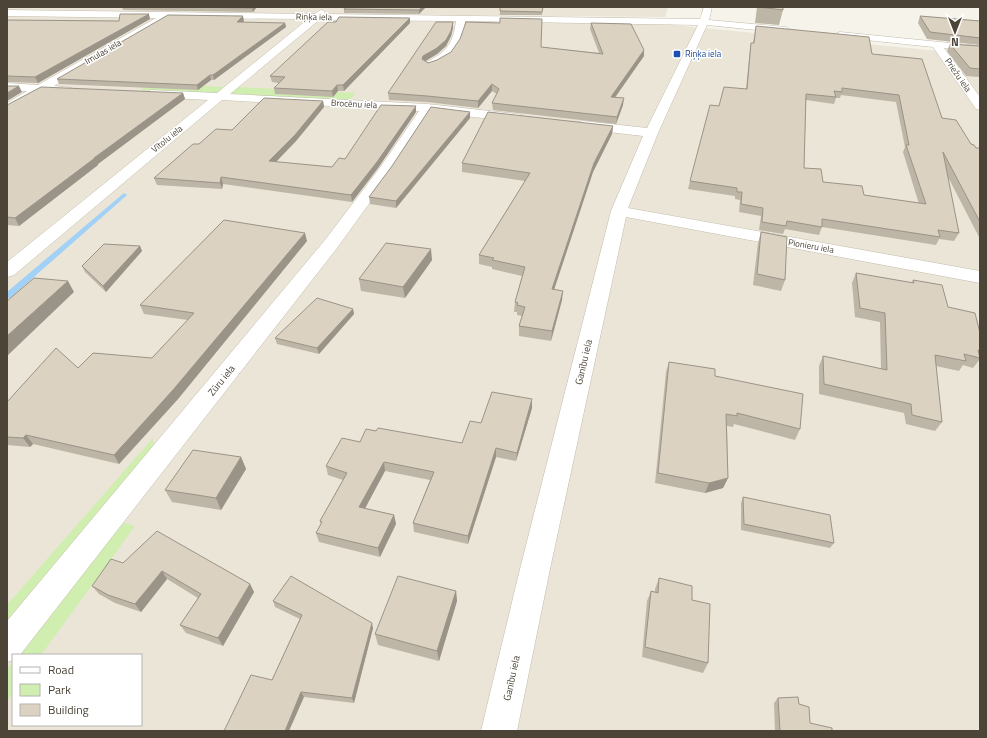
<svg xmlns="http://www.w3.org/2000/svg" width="987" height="738" font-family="'Titillium Web',sans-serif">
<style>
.residential{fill:#ebe5d8;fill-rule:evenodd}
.green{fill:#d0eeb0}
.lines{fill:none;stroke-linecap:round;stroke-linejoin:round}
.stream{fill:#a2d1f7;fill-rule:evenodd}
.minor-casing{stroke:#c3bcab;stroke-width:1}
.minor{fill:#fff;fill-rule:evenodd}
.wall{fill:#bdb5a6;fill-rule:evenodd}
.shaded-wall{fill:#9a9387}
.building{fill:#dcd2c1;stroke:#9a9387;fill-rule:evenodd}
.transit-dot{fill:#1a4fb4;stroke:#fff;stroke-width:1.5}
.labels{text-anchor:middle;stroke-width:3;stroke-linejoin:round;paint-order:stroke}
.far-street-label{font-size:9px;fill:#4b4437;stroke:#fff}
.far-transit-label{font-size:9px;fill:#164399;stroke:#fff;text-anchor:start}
.street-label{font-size:10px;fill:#4b4437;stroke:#fff}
</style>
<rect width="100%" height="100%" fill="#f6f3ea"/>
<g class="residential">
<polygon points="7,7 668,7 665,17 7,11"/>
<path d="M 7,16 L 663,24 L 980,55 L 980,731 L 7,731 ZM 13,655 L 141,655 L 141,725 L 13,725 Z"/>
</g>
<g class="green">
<polygon points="148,83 224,87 218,92 211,94 141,90"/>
<polygon points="237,87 355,93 355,94 350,100 236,95 231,93"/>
<polygon points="153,438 154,445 7,625 7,605"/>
<polygon points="121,522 135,526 41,655 18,655"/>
<polygon points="13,662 13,693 7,701 7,669"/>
</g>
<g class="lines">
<polygon class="stream" points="124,193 127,195 126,196 10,298 7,298 7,292"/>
<g class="minor-casing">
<g id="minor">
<path d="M 704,7 L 712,7 L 709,20 L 786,27 L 791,30 L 786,33 L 707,25 L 658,133 L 628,208 L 980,271 L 980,283 L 626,217 L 550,569 L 517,731 L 481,731 L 520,569 L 611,211 L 643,136 L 583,129 L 578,128 L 576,125 L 578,122 L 583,121 L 647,128 L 698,25 L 465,21 C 464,44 452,62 429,68 L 424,65 L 425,63 C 446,52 453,45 456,21 L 319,20 L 230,94 L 427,104 L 517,114 L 522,115 L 523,118 L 522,121 L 517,122 L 431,112 L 392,172 L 337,248 L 20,655 L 13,655 L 13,660 L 7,662 L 7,621 L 325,240 L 379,169 L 419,111 L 222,100 L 14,275 L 7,277 L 7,262 L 208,100 L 154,97 L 150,96 L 148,93 L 150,90 L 217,93 L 308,19 L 169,18 L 54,86 L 72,88 L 74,90 L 72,92 L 43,92 L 7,112 L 7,103 L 27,91 L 7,91 L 7,83 L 38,85 L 156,18 L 7,16 L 7,10 L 314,14 L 321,10 L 324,11 L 325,14 L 700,19 Z"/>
<polygon points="840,32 980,46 980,52 944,48 980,97 980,110 976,109 933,47 837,37 835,35 837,33"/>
</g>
</g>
<use href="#minor" class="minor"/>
</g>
<g class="wall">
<polygon points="122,7 257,7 253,12 123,10"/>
<polygon points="345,7 426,7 419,14 344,13 344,9"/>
<polygon points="500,7 543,7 542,15 500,15"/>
<polygon points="543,7 595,7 595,8"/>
<polygon points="757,7 783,7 783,10 779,25 755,23"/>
<polygon points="920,16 980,21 980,45 927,39 918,23"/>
<polygon points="410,18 410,23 344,91 338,91 333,97 275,94 274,88 279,83 272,82 270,76 336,22"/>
<polygon points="150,19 38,83 7,82 7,20 119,21"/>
<polygon points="244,21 242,23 285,23 286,27 214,80 211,80 198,90 59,84 57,79"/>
<polygon points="591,23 644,56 615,98 623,105 616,124 493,110 492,103 497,94 492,91 478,108 427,102 389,100 388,93 453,28 451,36 446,46 437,54 425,61 428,63 541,47 599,53 590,29"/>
<path d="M 756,26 L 872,54 L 971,144 L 976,148 L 980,148 L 980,239 L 947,175 L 959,233 L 954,241 L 939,239 L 936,245 L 822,227 L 819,235 L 785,229 L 783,234 L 759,230 L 761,216 L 739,212 L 740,200 L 735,199 L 735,196 L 688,189 L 690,181 L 719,106 L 746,89 L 750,49 L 751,43 L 753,43 ZM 841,95 L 896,102 L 905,147 L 903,152 L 919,204 L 864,195 L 823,182 L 804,168 L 806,100 L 834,104 L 836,98 L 840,98 Z"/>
<polygon points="950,44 980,46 980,77 966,76 947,51"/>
<polygon points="183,93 185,99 98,164 98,165 19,226 7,225 7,105"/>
<polygon points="323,101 324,107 296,141 276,162 332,167 416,112 378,168 352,202 223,184 222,189 157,185 154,178 199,144 232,130"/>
<polygon points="470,118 396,208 370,204 369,197"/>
<polygon points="613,126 612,134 593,172 554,289 562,300 551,341 519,336 519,326 522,316 517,315 517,312 514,312 515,302 522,276 492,269 492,267 479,264 479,255 525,181 462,172 462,163"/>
<polygon points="761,232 785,280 781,291 753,285 758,243"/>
<polygon points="307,241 178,399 119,464 33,444 30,447 7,445 7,402 78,368 152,358 188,320 144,314 140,305"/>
<polygon points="140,246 142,251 106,292 85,272 82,266"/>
<polygon points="432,260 405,298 361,291 359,279"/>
<polygon points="856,273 912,283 913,280 980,333 980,359 973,368 963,365 959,371 936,366 942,422 935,431 906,424 904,413 819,394 819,366 823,356 881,369 880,322 855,317 852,283"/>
<polygon points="353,309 354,314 319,354 277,344 275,338"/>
<polygon points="669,362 715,376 800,429 795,440 734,424 733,427 727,426 728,478 723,488 705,493 655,483 666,372"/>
<polygon points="532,408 516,461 496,457 468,544 414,532 413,523 430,480 385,471 365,508 394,515 396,524 380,557 319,542 316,533 321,524 320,521 343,480 328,475 326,466 360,442 462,443 481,423"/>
<polygon points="241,457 246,469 221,510 172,502 165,490"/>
<polygon points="743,497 834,543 830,548 741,530 741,503"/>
<polygon points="123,563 250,584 254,592 223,646 186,633 180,625 198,598 167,579 141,612 115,603 99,594 92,586"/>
<polygon points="659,578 692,600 708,663 703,673 642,657 647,601 651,591 655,592 655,589"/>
<polygon points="456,591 457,601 439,661 378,645 375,634"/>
<polygon points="273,601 373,628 354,703 304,697 272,680 300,619 275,607"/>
<polygon points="778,698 799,704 810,723 832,731 775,731 774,703"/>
</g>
<g class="shaded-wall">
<polygon points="253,7 257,7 253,12 252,8"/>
<polygon points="422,7 426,7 419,14 419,10"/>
<polygon points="149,14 150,19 38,83 35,77"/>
<polygon points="243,16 244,21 238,27 237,22"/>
<polygon points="410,18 410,23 344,91 343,85"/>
<polygon points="453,22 453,28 451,36 446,46 437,54 424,62 422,59 423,56"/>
<polygon points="285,23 286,27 214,80 213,75"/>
<polygon points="644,50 644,56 610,104 611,97"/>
<polygon points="210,75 211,80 198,90 197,85"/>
<polygon points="492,84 492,91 478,108 478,101"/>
<polygon points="337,85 338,91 333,97 332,91"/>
<polygon points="19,86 22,92 7,101 7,93"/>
<polygon points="183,93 185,99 98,164 98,165 19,226 15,218 94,158"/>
<polygon points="624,98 623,105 616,124 617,117"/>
<polygon points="323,101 324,107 296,141 270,168 269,161"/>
<polygon points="416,106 416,112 378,168 352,202 351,195"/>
<polygon points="470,112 470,118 396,208 396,201"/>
<polygon points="613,126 612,134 593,172 551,299 552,289 594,163"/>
<polygon points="221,177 223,184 222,189 220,183"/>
<polygon points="305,233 307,241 178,399 119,464 114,455"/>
<polygon points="140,246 142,251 106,292 103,286"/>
<polygon points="431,249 432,260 405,298 403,287"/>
<polygon points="68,281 74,292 7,356 7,336"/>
<polygon points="563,291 562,300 551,341 552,331"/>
<polygon points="353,309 354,314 319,354 317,348"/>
<polygon points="532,399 532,408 516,461 517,453"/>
<polygon points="26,435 33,444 30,447 23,438"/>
<polygon points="496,448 496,457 468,544 468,536"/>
<polygon points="241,457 246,469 221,510 216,498"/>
<polygon points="384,462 385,471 361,516 359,507"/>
<polygon points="728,478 723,488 705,493 709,483"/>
<polygon points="394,515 396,524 380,557 378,548"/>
<polygon points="162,571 167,579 141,612 135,604"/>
<polygon points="250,584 254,592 223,646 218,638"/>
<polygon points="456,591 457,601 439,661 437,651"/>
<polygon points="372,623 373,628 354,703 352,698"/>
<polygon points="301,692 304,697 289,731 285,731"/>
</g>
<g class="building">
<polygon points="175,7 253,7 252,8"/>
<polygon points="345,7 422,7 419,10 344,9"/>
<polygon points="500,7 543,7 542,12 500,11"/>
<polygon points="759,7 783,7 783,10"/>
<polygon points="120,14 149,14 35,77 7,76 7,20 119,21"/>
<polygon points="168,15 243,16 237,22 285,23 213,75 210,75 197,85 57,79"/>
<polygon points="920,16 980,21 980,38 930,32"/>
<polygon points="339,17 410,18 343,85 337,85 332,91 274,88 285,77 270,76 328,22 336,22"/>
<polygon points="500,18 542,19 541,47 603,54 591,23 631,24 644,50 611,97 624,98 617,117 492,103 499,89 492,84 478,101 427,96 388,93 436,22 453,22 451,31 446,40 437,48 423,56 422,59 428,63 437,60 451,52 460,39 466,22 500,23"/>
<path d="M 756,26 L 869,37 L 872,54 L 922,59 L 942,118 L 956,120 L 971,144 L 974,145 L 976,148 L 980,148 L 980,222 L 943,152 L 959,233 L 938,230 L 940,237 L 822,219 L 822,227 L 787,221 L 786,226 L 762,222 L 763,208 L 741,204 L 742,192 L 737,192 L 737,188 L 690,181 L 710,105 L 719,106 L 724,87 L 747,89 L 751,43 L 754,43 ZM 842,88 L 899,95 L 909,145 L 906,145 L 926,204 L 864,195 L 862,186 L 823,182 L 821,169 L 804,168 L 806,94 L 836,97 L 834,91 L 842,92 Z"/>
<polygon points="950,44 980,46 980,69 970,68"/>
<polygon points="7,86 19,86 7,93"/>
<polygon points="41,87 183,93 94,158 95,158 15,218 7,217 7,105"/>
<polygon points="264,98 323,101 295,135 269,161 332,167 339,158 345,159 381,105 416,106 377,162 351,195 221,177 220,183 154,178 193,144 199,144 216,129 232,130"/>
<polygon points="431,107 470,112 396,201 369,197 392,166"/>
<polygon points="488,112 613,126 594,163 552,289 563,291 552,331 519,326 525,307 517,305 518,303 515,302 525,267 492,260 494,258 479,255 530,173 462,163"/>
<polygon points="224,220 305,233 173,390 114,455 26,435 23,438 7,437 7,402 56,348 78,368 93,353 152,358 194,313 140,305"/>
<polygon points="761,232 787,237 785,280 757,274"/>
<polygon points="386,243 431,249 403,287 359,279"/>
<polygon points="104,244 140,246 103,286 82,266"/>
<polygon points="856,273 914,283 913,280 942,285 948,307 975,313 980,333 980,351 978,350 980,358 964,354 966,361 935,355 942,422 912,415 911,404 824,384 823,356 887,370 885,313 860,308"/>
<polygon points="34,278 68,281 7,336 7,301"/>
<polygon points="317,298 353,309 317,348 275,338"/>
<polygon points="669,362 715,369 715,376 803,394 800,429 737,413 737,416 726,414 728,478 709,483 658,473"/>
<polygon points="492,392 532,399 517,453 496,448 468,536 413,523 434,472 384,462 359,507 394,515 378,548 316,533 322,522 320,521 347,473 326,466 342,438 360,442 366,429 376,431 378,428 462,443 470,421 481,423"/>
<polygon points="193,450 241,457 216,498 165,490"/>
<polygon points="743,497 830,515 834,543 744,524"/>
<polygon points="157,531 250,584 218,638 180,625 201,594 162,571 135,604 108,595 92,586 111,559 123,563"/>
<polygon points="291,576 372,623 352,698 301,692 285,731 224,731 251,675 272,680 302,615 273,601"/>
<polygon points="398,576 456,591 437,651 375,634"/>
<polygon points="659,578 692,586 692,600 710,604 708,663 645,647 651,591 658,593"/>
<polygon points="798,697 799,704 809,707 810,723 832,728 832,731 780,731 778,698"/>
</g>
<rect class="transit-dot" x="673" y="50" width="8" height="8" rx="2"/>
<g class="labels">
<g class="far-street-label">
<text transform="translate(314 17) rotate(1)" y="3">Riņķa iela</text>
<text transform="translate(103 52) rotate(-30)" y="3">Imulas iela</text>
<text transform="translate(958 75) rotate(55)" y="3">Priežu iela</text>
<text transform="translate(354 104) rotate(3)" y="3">Brocēnu iela</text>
<text transform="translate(167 139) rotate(-39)" y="3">Vītolu iela</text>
<text transform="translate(811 246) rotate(10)" y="3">Pionieru iela</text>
</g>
<g class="far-transit-label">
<text x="685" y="57">Riņķa iela</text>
</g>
<g class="street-label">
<text transform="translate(583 362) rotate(-77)" y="4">Ganību iela</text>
<text transform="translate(221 380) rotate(-51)" y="4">Zūru iela</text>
<text transform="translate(511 678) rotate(-78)" y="4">Ganību iela</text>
</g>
</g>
<rect width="987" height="738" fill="none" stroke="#4b4437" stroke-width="16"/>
<rect x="12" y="654" width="130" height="72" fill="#ffffff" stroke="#b7b4af"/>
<rect x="20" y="667" width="20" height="6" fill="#ffffff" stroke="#b7b4af"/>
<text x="48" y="674" font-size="12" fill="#4b4437">Road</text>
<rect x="20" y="684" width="20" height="12" fill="#d0eeb0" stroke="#b7b4af"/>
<text x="48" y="694" font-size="12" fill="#4b4437">Park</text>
<rect x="20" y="704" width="20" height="12" fill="#dcd2c1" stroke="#b7b4af"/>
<text x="48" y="714" font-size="12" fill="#4b4437">Building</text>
<g transform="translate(955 32) rotate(180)" stroke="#ffffff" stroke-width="3" paint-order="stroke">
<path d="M0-3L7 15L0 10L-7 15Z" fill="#4b4437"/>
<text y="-6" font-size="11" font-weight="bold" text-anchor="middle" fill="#4b4437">N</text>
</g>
</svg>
